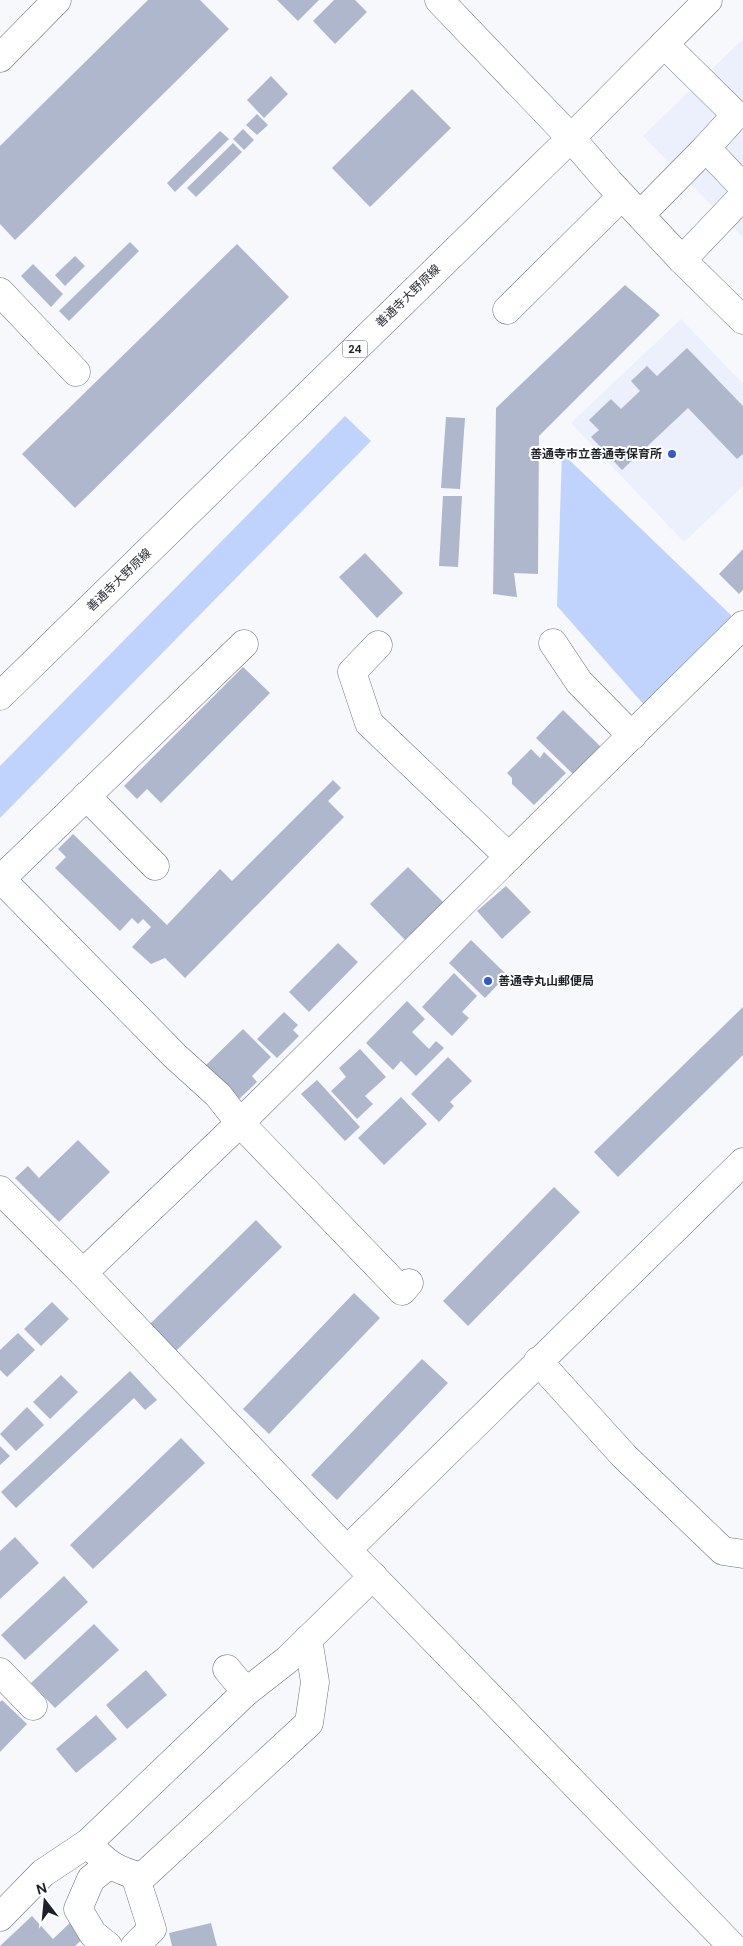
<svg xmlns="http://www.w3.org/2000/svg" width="743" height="1946" font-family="'DM Sans','Noto Sans JP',sans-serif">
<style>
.built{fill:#ebf0fc}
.green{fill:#c0d3fc}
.building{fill:#aeb7cc}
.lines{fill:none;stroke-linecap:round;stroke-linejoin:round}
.minor-casing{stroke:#666f81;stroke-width:29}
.major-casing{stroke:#666f81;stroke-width:29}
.minor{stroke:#fff;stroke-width:28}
.major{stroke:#fff;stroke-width:28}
.poi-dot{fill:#335aca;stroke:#fff;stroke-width:2}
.labels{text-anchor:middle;stroke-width:4;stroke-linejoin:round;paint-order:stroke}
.shield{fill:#fff;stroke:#616469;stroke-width:1}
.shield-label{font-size:11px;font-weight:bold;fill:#1d2129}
.street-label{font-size:12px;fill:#1d2129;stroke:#fff}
.poi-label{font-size:12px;font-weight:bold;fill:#1d2129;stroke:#fff;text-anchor:end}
</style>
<rect width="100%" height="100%" fill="#f6f8fc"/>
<g class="built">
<polygon points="743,39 743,237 643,136"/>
<polygon points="681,319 743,384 743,486 684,542 571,423"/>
</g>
<g class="green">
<polygon points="345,416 371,441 0,818 0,766"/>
<polygon points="562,453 736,620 646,707 557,606"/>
</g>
<g class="building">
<polygon points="148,0 200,0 229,29 15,240 0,224 0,146"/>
<polygon points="277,0 319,0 298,21"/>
<polygon points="334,0 355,0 367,12 335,44 313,21"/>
<polygon points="271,76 288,94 264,118 247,100"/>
<polygon points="412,89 451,128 370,207 332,168"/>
<polygon points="257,114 268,125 257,135 246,125"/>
<polygon points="243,129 254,140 244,150 233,139"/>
<polygon points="220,131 229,139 175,192 167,183"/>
<polygon points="233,143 242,152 196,197 187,188"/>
<polygon points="130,242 139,251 69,321 59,311"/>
<polygon points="237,244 289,297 75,508 22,454"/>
<polygon points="75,256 85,266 65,286 55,275"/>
<polygon points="33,264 63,294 51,307 21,276"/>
<polygon points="625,285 660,315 539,436 538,574 514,573 517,597 493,594 496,408"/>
<polygon points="687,348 743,406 743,454 737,459 688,408 622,470 591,437 599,430 589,420 611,399 621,409 640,391 631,381 647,366 657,376"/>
<polygon points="446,417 465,418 460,489 441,488"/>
<polygon points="443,496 462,496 458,567 439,566"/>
<polygon points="743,549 743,590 739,594 719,574"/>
<polygon points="365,553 403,593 377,618 339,577"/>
<polygon points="243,667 270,693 161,803 147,789 137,799 124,786"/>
<polygon points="563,710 601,747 574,775 536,738"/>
<polygon points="531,749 540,758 544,752 566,773 534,805 512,784 512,778 507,773"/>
<polygon points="333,780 341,788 328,801 344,817 185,978 165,958 151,964 132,947 151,927 143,919 138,924 132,918 120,931 55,868 66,857 58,849 73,834 167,925 220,869 232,881"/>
<polygon points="408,867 446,905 408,943 370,904"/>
<polygon points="506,886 531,912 502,939 477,911"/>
<polygon points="471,940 507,975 485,998 449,963"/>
<polygon points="338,943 358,962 309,1012 289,992"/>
<polygon points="454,973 477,996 462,1012 469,1018 452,1036 422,1007"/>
<polygon points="407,1001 425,1019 412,1032 429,1049 436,1041 444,1048 416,1076 401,1061 393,1070 366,1043"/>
<polygon points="743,1007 743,1055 618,1177 594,1152"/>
<polygon points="284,1012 298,1025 293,1030 299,1036 277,1058 257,1039"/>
<polygon points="243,1029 271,1057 252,1076 257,1082 238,1100 205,1066"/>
<polygon points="360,1049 386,1077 365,1096 373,1104 357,1119 331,1091 346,1077 339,1068"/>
<polygon points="448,1057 472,1081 450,1102 454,1106 439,1122 411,1094"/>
<polygon points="317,1080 360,1127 345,1141 301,1094"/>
<polygon points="401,1097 427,1124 384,1165 358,1138"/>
<polygon points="78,1140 110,1172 59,1222 15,1178 28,1166 39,1178"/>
<polygon points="554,1187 580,1212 468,1326 443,1301"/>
<polygon points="256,1220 282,1247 176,1351 150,1324"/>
<polygon points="354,1293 380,1318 269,1434 243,1409"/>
<polygon points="52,1302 69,1319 41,1346 24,1329"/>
<polygon points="18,1333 35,1350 7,1377 0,1370 0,1350"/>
<polygon points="422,1359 448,1383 337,1500 311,1475"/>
<polygon points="130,1371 157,1400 145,1410 134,1398 16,1508 1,1492"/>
<polygon points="61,1375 78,1392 50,1419 33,1402"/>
<polygon points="27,1407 44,1425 16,1451 0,1434"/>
<polygon points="181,1438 205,1463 93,1569 70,1545"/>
<polygon points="0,1446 10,1456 0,1465"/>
<polygon points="15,1537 39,1563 0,1599 0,1551"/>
<polygon points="64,1576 88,1602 25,1660 1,1635"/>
<polygon points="94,1624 119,1650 55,1708 31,1683"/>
<polygon points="146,1670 167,1695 127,1729 106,1705"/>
<polygon points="2,1700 27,1724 0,1752 0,1702"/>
<polygon points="96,1715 117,1739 76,1773 56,1749"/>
<polygon points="32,1916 53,1939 72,1921 86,1936 75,1946 0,1946"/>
<polygon points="211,1923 217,1946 172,1946 169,1933"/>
</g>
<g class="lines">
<g class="minor-casing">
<g id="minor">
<polyline points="439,0 571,138 609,182 682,260 743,320"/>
<polyline points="664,44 736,115 706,148 743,187"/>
<polyline points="0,58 57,0"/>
<polyline points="641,214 706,148"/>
<polyline points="682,260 743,196"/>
<polyline points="0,292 76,372"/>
<polyline points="507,310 622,196"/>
<polyline points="553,643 579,682 632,736"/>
<polyline points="378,645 352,672 369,723 509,857"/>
<polyline points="86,796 155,866"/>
<polyline points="0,878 175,1056 218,1095 240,1123 402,1291 409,1283"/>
<polyline points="1,879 244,644"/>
<polyline points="0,1190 83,1273 347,1550 732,1946"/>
<polyline points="83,1273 240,1123 743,625"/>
<polyline points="538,1361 624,1456 723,1551 743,1554"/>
<polyline points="347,1550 743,1162"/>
<polyline points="227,1669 246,1692 287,1660 373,1576"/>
<polyline points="0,1672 33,1706"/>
<path d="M 246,1692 L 88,1843 C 106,1864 116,1870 142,1877 L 309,1723 L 315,1682 L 308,1639"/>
<polyline points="0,1917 43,1873 88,1843"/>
<polyline points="108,1946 93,1934 78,1909 91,1879 109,1865"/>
<polyline points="135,1946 152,1929 135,1875"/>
</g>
</g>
<g class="major-casing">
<polyline id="major" points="0,696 571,138 708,0"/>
</g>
<use href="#minor" class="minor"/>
<use href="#major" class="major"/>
</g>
<g class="poi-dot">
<circle cx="672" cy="454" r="5"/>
<circle cx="488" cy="981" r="5"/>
</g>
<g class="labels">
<rect class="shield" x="342.5" y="340.5" width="25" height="17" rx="4"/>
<g class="shield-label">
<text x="355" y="353">24</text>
</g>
<g class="street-label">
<text transform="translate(408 296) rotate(-44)" y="4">善通寺大野原線</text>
<text transform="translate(119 580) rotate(-44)" y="4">善通寺大野原線</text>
</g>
<g class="poi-label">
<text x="662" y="458">善通寺市立善通寺保育所</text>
<text x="498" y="985" text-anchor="start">善通寺丸山郵便局</text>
</g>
</g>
<g transform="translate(45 1901) rotate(344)" stroke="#ffffff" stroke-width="4" paint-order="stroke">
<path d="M0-4L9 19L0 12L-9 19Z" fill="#1d2129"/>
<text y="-8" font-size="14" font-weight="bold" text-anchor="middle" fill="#1d2129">N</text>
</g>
</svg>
